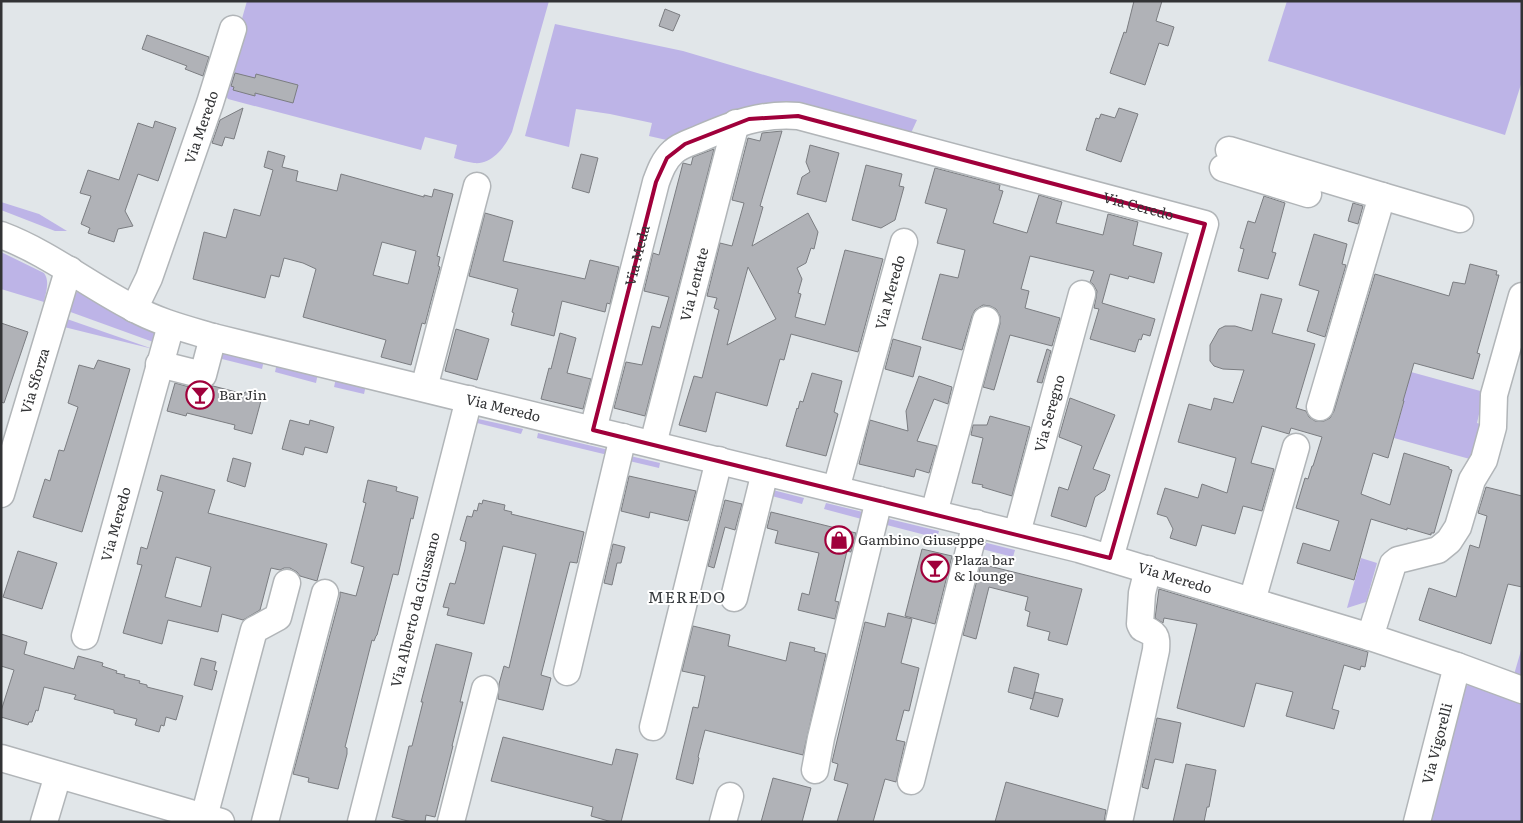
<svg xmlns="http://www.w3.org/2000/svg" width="1523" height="823" font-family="Literata,serif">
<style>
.green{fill:#bdb4e7}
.building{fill:#b0b2b7;stroke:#7b7d81;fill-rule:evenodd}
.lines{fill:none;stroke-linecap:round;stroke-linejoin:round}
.minor-casing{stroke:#b1b5b8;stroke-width:29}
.minor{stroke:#fff;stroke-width:26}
.marked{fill:none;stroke:#a0003b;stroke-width:4;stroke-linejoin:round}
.labels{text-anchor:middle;stroke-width:4;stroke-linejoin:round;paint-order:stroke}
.street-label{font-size:14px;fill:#323335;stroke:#fff}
.poi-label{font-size:14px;fill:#323335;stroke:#fff;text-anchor:start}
.quarter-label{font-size:16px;letter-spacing:1px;fill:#363a3d;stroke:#fff}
</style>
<rect width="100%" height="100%" fill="#e1e6e9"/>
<g class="green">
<path d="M 247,1 L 549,1 L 512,132 C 505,147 492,165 474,163 C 467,162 460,160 454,158 L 457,145 L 425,137 L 421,150 L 228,99 L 222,89 Z"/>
<polygon points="1287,1 1522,1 1522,81 1505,135 1268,61"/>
<polygon points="555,24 683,51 917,120 911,133 822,114 671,141 649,136 652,123 610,114 576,109 569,147 525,136"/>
<polygon points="1,202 39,214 67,231 55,231 1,210"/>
<path d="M 1,252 L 44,273 C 50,281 46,292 44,302 L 1,289 Z"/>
<polygon points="80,291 158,332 156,343 65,310 73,294"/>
<polygon points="67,319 153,349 64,327"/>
<polygon points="217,348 264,360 262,369 214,357"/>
<polygon points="277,363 318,373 316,383 275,372"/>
<polygon points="1411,372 1484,392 1477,423 1487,426 1477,461 1394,438 1404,402 1403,401"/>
<polygon points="336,378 366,385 364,394 334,387"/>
<polygon points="474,418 523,429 521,434 473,422"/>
<polygon points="538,433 613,451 612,456 537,438"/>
<polygon points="626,455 660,463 659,468 625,460"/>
<polygon points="769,489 804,498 802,504 768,495"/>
<polygon points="826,503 871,514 869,521 824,509"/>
<polygon points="881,517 939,531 937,538 879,523"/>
<polygon points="979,541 1015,550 1013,557 978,548"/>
<polygon points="1361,558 1377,563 1366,602 1347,608"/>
<polygon points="1522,647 1522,822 1428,822 1459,691 1474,681 1513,678"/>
</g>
<g class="building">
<polygon points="1134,1 1162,1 1156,21 1174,27 1168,46 1159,43 1145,85 1110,73 1124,32 1126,33"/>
<polygon points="665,9 680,15 673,31 659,26"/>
<polygon points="147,35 209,57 203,76 185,69 187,66 142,49"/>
<polygon points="235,73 255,78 256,74 298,85 293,103 255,93 255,96 233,90 234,87 231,86"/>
<polygon points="243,108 234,139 225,137 222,146 212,143 220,120"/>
<polygon points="1119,108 1138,114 1121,162 1086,150 1096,118 1099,119 1101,114 1115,118"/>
<polygon points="155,121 176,128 158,181 138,174 125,211 133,226 118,229 114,242 88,233 90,228 81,224 91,196 80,193 88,170 119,180 138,123 153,128"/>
<path d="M 782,131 L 760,206 L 763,207 L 752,246 L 808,213 L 818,232 L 814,249 L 811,248 L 806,263 L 797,268 L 802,279 L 798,293 L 801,294 L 795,317 L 825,325 L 845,250 L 883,259 L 858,352 L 791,334 L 784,360 L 780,359 L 767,406 L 716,392 L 706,432 L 679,425 L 694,376 L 702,378 L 719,310 L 714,308 L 717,298 L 707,296 L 720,243 L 732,246 L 744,203 L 732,200 L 748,138 L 760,141 L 762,133 ZM 748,267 L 776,319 L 727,345 Z"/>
<polygon points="810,145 839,153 826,202 797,194 802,177 810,172 806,162"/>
<polygon points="714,149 645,416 614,408 626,362 642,365 652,326 660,328 669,297 644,291 653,253 659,255 683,163 691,165 693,157"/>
<path d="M 268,151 L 285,156 L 282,167 L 298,171 L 296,181 L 337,191 L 341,174 L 424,197 L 424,195 L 432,197 L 434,189 L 453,194 L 437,256 L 440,257 L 438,266 L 440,267 L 425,324 L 422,323 L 411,365 L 381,357 L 386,340 L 303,317 L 316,269 L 303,263 L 284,258 L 279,277 L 271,275 L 265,298 L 193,279 L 204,232 L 226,238 L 234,209 L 260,216 L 273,170 L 264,167 ZM 382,242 L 416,251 L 408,284 L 373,275 Z"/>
<polygon points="581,154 598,158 589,193 572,188"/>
<polygon points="866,165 902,174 899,186 904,187 895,220 881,228 852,220"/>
<polygon points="935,168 1000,185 999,190 1003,191 993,223 1027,233 1039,195 1062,202 1056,223 1103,235 1108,214 1138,222 1133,245 1162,253 1154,283 1129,276 1128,279 1110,274 1102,303 1155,319 1150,336 1143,334 1141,340 1139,339 1135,352 1090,339 1099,309 1094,308 1096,298 1097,291 1093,284 1090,282 1094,271 1030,256 1021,289 1029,291 1025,308 1060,318 1052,346 1010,335 994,390 983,387 1000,324 1000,316 996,309 990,306 983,305 975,310 972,316 962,350 922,339 940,274 958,278 965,250 937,243 947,209 925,203"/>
<polygon points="1264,196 1285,203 1272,252 1276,253 1268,279 1238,271 1244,249 1240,248 1248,221 1255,223"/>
<polygon points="1353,203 1363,206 1358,224 1348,221"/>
<polygon points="485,213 513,221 503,261 585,279 590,260 619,267 610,304 607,303 605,312 562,301 554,336 511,325 514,313 512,312 518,289 469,276"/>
<polygon points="1314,234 1347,244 1342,264 1346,265 1325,337 1307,331 1319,291 1299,285"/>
<polygon points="1470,264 1497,271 1496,275 1499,275 1477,353 1480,354 1473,379 1414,363 1403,401 1404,401 1388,458 1373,453 1361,494 1390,505 1404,453 1449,467 1449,469 1452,470 1434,533 1431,533 1431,535 1407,528 1407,530 1371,519 1354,580 1297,563 1303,543 1330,551 1339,521 1296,508 1305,478 1308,479 1312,466 1313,466 1322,437 1291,428 1289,434 1262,426 1251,463 1274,469 1262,511 1243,506 1235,534 1202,525 1196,546 1170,538 1173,529 1167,517 1157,514 1165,488 1198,498 1202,484 1227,493 1236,458 1178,442 1189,404 1211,410 1214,398 1233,403 1244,370 1223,369 1214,366 1210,361 1210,345 1219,329 1225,326 1235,326 1252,331 1261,294 1282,299 1272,333 1315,344 1296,408 1306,411 1309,417 1315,421 1324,421 1330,418 1334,411 1375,274 1449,296 1453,282 1465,284"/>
<polygon points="1,323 28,332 4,403 1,402"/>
<polygon points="456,329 489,339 477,380 445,371"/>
<polygon points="560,333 576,338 567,373 591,379 583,409 541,399 549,368 551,369"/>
<polygon points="893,339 921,347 913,377 885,369"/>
<polygon points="1047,349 1051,351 1042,383 1037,382"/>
<polygon points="98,360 130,369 82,532 33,517 45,479 50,481 59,450 64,451 78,407 68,403 79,365 94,369"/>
<polygon points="812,373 842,381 834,412 838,414 826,456 786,446 797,408 798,409 800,401 803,402"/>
<polygon points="919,376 952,387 948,404 934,399 917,441 937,446 929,473 916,469 914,477 859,464 870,420 908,431 906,411"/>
<polygon points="175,383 200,390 207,390 213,386 244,394 245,392 262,397 252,434 234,429 235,425 187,413 186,416 167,411"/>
<polygon points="1070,398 1115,415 1093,469 1110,475 1105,490 1095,497 1086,527 1051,516 1059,487 1068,490 1082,446 1059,437"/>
<polygon points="990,416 1030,427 1012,496 982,487 983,485 972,483 983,438 971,435 973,425 987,425"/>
<polygon points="290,420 309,425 310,420 334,427 327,453 305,447 303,455 282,449"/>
<polygon points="233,458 251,463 245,487 227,481"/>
<path d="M 161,475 L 215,490 L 208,513 L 327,544 L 317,581 L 300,576 L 297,572 L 290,568 L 284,568 L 280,570 L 271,568 L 260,610 L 243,620 L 222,614 L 218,632 L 168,620 L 162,644 L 123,633 L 142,565 L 137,564 L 141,547 L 147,549 L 163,492 L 157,490 ZM 176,557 L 211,567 L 201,607 L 165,597 Z"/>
<polygon points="629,476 696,491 688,521 650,512 649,518 621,511"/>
<polygon points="368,480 397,487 396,491 418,497 413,519 411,518 398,575 393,574 377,635 376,636 374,641 372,640 345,747 347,748 347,754 338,789 308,782 309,778 293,774 340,597 340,592 356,596 364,567 351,563 366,503 363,502"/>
<polygon points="1486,487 1522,496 1522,587 1508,584 1491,644 1419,620 1429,588 1456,597 1470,545 1479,548 1487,516 1478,513"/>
<polygon points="483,500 505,505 504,510 512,512 511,514 584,532 577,563 570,562 541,675 551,678 543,710 498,699 499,684 504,666 509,668 536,554 503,546 484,624 447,615 449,608 443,607 450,583 455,584 465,549 466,542 460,540 467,516 472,517 474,510 477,511 479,503 482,504"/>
<polygon points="725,500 742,504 735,530 725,527 714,568 708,566"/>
<polygon points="771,512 856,533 851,552 847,551 835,601 839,602 835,619 798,610 802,593 809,595 819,553 775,543 778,531 767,528"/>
<polygon points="613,544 625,547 621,563 617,563 612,585 604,583"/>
<polygon points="922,549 952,556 935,624 905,616"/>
<polygon points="18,551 57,563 42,609 3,597"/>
<polygon points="981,564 1082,589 1067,645 1048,640 1050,632 1027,626 1030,612 1025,610 1028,597 989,587 976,639 963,635"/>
<polygon points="1159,589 1368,652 1365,667 1361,666 1360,670 1344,665 1332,709 1339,711 1334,729 1286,716 1293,692 1256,683 1244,727 1177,708 1197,624 1164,618 1163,623 1155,618"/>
<polygon points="888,613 912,619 901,663 919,668 909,711 904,710 896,740 905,742 896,782 885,779 873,822 837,822 848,784 834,780 838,764 832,762 865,622 885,627"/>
<polygon points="693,626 730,635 728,646 786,661 790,642 815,648 814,651 826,654 803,755 705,730 698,757 699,758 693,784 676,779 693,707 698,708 705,676 682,671"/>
<polygon points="1,634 27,642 24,654 74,669 78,656 103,663 102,666 117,671 116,673 125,675 124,677 140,681 139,683 147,685 147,687 183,696 176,720 166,717 164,726 161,725 159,732 135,725 137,719 114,713 114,710 74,699 76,695 44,687 38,711 36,710 32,722 29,722 28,725 1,717 1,711 14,670 1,666"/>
<polygon points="436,644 472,653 460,702 463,702 452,746 453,746 435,817 426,815 425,822 412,822 392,817 409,746 412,746 423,702 421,702"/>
<polygon points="201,658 216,662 214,670 217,671 212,690 194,685"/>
<polygon points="1014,667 1039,674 1033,699 1008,692"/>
<polygon points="1035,692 1063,699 1058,717 1030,709"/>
<polygon points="1157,718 1181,723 1173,763 1155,759 1148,789 1142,787"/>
<polygon points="503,737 612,765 616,749 638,754 621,822 612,822 591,816 593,807 491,781"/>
<polygon points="1186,764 1216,770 1209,807 1207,807 1204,822 1173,822"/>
<polygon points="773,778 811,788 802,822 761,822"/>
<polygon points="1006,782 1106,810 1104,822 995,822"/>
</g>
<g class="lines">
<g class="minor-casing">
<g id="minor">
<polyline points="1229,150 1382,196 1320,407"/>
<polyline points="1223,168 1308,194"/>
<polyline points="1382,196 1460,219"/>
<path id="s1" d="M 1,235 C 49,253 88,285 133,308 C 158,322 186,329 213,337 L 1079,549 L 1370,637 L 1457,666 L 1522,690"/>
<path id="s2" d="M 134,309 L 149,278 L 210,103 L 233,29"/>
<polyline points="159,364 203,375 213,337"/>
<polyline points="424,388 477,186"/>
<path id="s3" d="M 593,430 L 656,182 C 660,171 664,160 673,152 C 680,145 692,142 701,138 C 734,124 761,113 798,116 L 1205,224 L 1110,558"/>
<path id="s4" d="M 653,444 L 736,123"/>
<path id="s5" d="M 836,489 L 904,242"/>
<path id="s6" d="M 1,494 L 65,281 L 70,270"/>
<polyline points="934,513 986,320"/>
<path id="s7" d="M 1017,533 L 1082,294"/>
<polyline points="734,598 765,472"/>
<polyline points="1252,601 1296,447"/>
<path id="s8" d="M 85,636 L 171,325"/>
<polyline points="1370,637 1393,564 1398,560 1438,550 1449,541 1458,527 1472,480 1484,460 1493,427 1494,395 1522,296"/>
<polyline points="567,672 623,437"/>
<polyline points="653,727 719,460"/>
<polyline points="1,758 221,822"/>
<polyline points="815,770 821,738 879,500"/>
<polyline points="911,781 976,523"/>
<polyline points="204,817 254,630 278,617 287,583"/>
<polyline points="44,822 58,775"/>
<polyline points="265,822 325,593"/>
<path id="s9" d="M 361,822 L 469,399"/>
<polyline points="451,822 485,689"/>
<polyline points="723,822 730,796"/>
<path d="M 1119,822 L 1156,650 C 1157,635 1156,634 1142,628 L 1140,624 L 1142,593 L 1148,569"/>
<path id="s10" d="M 1417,822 L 1457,666"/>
</g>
</g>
<use href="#minor" class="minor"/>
</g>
<path class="marked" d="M 798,116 L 1205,224 L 1110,558 L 593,430 L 656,182 L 667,158 L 685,144 L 749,119 Z"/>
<defs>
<g id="bar-ring" transform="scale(1.4375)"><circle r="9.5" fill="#fff" stroke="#a0003b" stroke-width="1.5"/><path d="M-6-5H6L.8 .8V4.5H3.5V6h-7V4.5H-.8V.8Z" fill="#a0003b"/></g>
<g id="shop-ring" transform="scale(1.4375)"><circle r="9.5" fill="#fff" stroke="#a0003b" stroke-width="1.5"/><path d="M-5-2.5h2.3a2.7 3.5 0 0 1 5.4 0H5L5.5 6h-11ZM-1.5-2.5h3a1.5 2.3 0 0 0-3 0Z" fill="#a0003b"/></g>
</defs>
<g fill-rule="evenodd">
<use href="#bar-ring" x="200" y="395"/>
<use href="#shop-ring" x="839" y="540"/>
<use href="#bar-ring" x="935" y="568"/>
</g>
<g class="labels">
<g class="street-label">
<text dy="5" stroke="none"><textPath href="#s2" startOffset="194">Via Meredo</textPath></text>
<text dy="5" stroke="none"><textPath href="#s3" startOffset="775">Via Ceredo</textPath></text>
<text dy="5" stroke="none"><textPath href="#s3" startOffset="180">Via Meda</textPath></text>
<text dy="5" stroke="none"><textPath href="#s4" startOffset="165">Via Lentate</textPath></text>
<text dy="5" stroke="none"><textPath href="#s5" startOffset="204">Via Meredo</textPath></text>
<text dy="5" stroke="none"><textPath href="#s6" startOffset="118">Via Sforza</textPath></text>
<text dy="5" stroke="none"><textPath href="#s1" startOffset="535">Via Meredo</textPath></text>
<text dy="5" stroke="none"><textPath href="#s7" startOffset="124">Via Seregno</textPath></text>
<text dy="5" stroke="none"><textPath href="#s8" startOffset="116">Via Meredo</textPath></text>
<text dy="5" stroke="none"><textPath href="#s1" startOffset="1228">Via Meredo</textPath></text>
<text dy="5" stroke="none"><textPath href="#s9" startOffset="219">Via Alberto da Giussano</textPath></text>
<text dy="5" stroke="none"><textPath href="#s10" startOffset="81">Via Vigorelli</textPath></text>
</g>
<g class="poi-label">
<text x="219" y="400">Bar Jin</text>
<text x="858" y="545">Gambino Giuseppe</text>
<text x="954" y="565">Plaza bar<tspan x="954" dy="16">&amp; lounge</tspan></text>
</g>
<g class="quarter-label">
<text x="687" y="603">MEREDO</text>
</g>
</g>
<rect width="1523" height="823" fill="none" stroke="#323335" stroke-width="5"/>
</svg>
